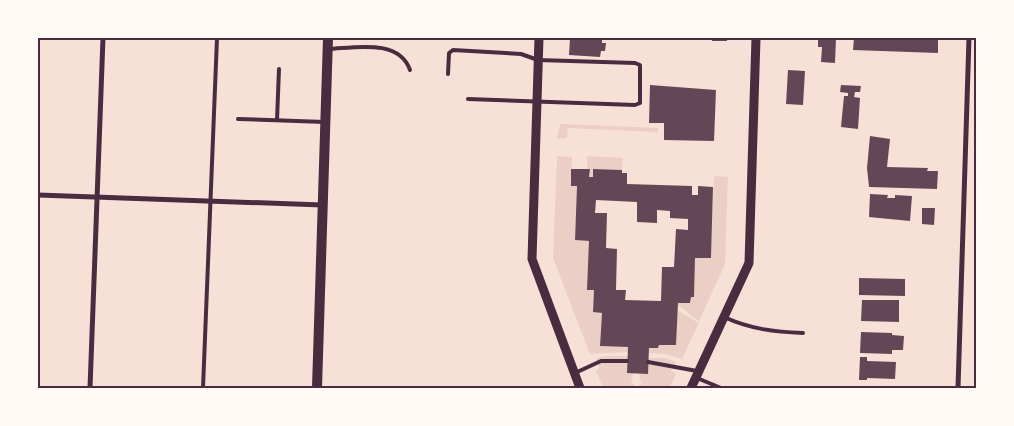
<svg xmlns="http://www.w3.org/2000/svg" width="1014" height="426" font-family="Figtree,sans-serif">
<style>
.green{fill:#ebcfc5}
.building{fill:#644757;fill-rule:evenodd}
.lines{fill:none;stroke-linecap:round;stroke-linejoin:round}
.service{stroke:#4a2c40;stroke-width:4}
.minor{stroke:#4a2c40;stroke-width:5}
.tertiary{stroke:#4a2c40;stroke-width:9}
.secondary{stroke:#4a2c40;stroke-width:10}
.neatline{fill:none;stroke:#4a2c40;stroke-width:2}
</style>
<rect width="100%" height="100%" fill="#f7e1d7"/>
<g class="green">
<polygon points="560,124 658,128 658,132 568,128 567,138 557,139"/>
<polygon points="557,156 572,157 571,186 577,186 575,240 589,241 594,290 593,312 602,313 600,346 628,347 628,352 590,354 553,258"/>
<polygon points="587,156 623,158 622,170 594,169 593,177 589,177 590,170 587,169"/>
<path d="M 714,176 L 728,177 L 725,264 L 699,321 C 690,317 687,309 678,306 L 678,303 L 690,303 L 691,297 L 694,297 L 695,258 L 711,258 Z"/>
<polygon points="677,310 699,323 682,359 666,354 649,353 649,348 658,348 659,345 676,345"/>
<polygon points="607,356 628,356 627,373 634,373 631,382 636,387 641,384 639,373 648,358 664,358 676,362 671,371 676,374 669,388 603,388 596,371 599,368 596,358"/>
</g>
<g class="building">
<polygon points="570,38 602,38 602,43 606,43 605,51 601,51 600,57 569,55"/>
<rect x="712" y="38" width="15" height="3"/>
<polygon points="818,38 836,38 835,63 821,62 822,47 818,47"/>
<polygon points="854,38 938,38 938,53 853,50"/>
<polygon points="788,70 805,71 803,105 786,104"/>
<polygon points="650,85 716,90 714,141 664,140 664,123 649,123"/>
<polygon points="841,85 861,86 860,92 855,92 854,97 860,98 858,129 841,127 844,96 848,96 848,93 840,92"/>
<polygon points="870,136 890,139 887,167 928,168 927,171 938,171 937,189 869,187 867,168"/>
<path d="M 571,169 L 590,169 L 589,177 L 593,177 L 593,169 L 622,170 L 622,173 L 627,173 L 627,184 L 692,186 L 692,195 L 698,195 L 698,186 L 713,187 L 711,258 L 695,258 L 694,297 L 691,297 L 690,303 L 678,303 L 676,345 L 659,345 L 658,348 L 649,348 L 648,374 L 627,373 L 628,347 L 600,346 L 602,313 L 593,312 L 594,290 L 587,290 L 589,241 L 575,240 L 577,186 L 571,186 ZM 596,200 L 637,202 L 637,222 L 657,223 L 657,210 L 670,211 L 670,218 L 688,219 L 688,230 L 676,229 L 674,267 L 662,267 L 661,301 L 625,300 L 626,290 L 616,290 L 617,249 L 606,248 L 607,213 L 595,213 Z"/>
<polygon points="870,194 888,195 887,198 895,198 895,195 912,196 910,221 869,217"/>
<polygon points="922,208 935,208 934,225 922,224"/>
<polygon points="859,278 905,279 905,296 859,295"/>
<polygon points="862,300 899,300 899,322 861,321"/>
<polygon points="861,332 892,333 892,335 904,336 903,350 892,350 892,354 860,353"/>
<polygon points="860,357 867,357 867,361 896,362 895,379 867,378 867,380 859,380"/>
</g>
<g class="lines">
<g class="service">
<path d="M 328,49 C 354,48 399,38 410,70"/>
<polyline points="448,74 449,53 453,50 521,54 538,60 635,63 640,65 640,103 635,105 468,99"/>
<polyline points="238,119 325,122"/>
<polyline points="277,120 279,69"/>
<path d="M 724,317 C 750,329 775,332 803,333"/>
<polyline points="648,362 697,371"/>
<polyline points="575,373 601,361 627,361"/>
<polyline points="697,378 721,388"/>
<polyline points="203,388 217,38"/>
</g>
<g class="minor">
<polyline points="38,195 322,205"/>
<polyline points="90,388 103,38"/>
<polyline points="958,388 969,38"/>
</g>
<g class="tertiary">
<polyline points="539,38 532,259 580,388"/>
<polyline points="691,388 749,263 756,38"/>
</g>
<polyline class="secondary" points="317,388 328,38"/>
</g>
<rect width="1014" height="426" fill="none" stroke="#fffaf5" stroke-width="78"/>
<rect x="39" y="39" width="936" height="348" class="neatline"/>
</svg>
